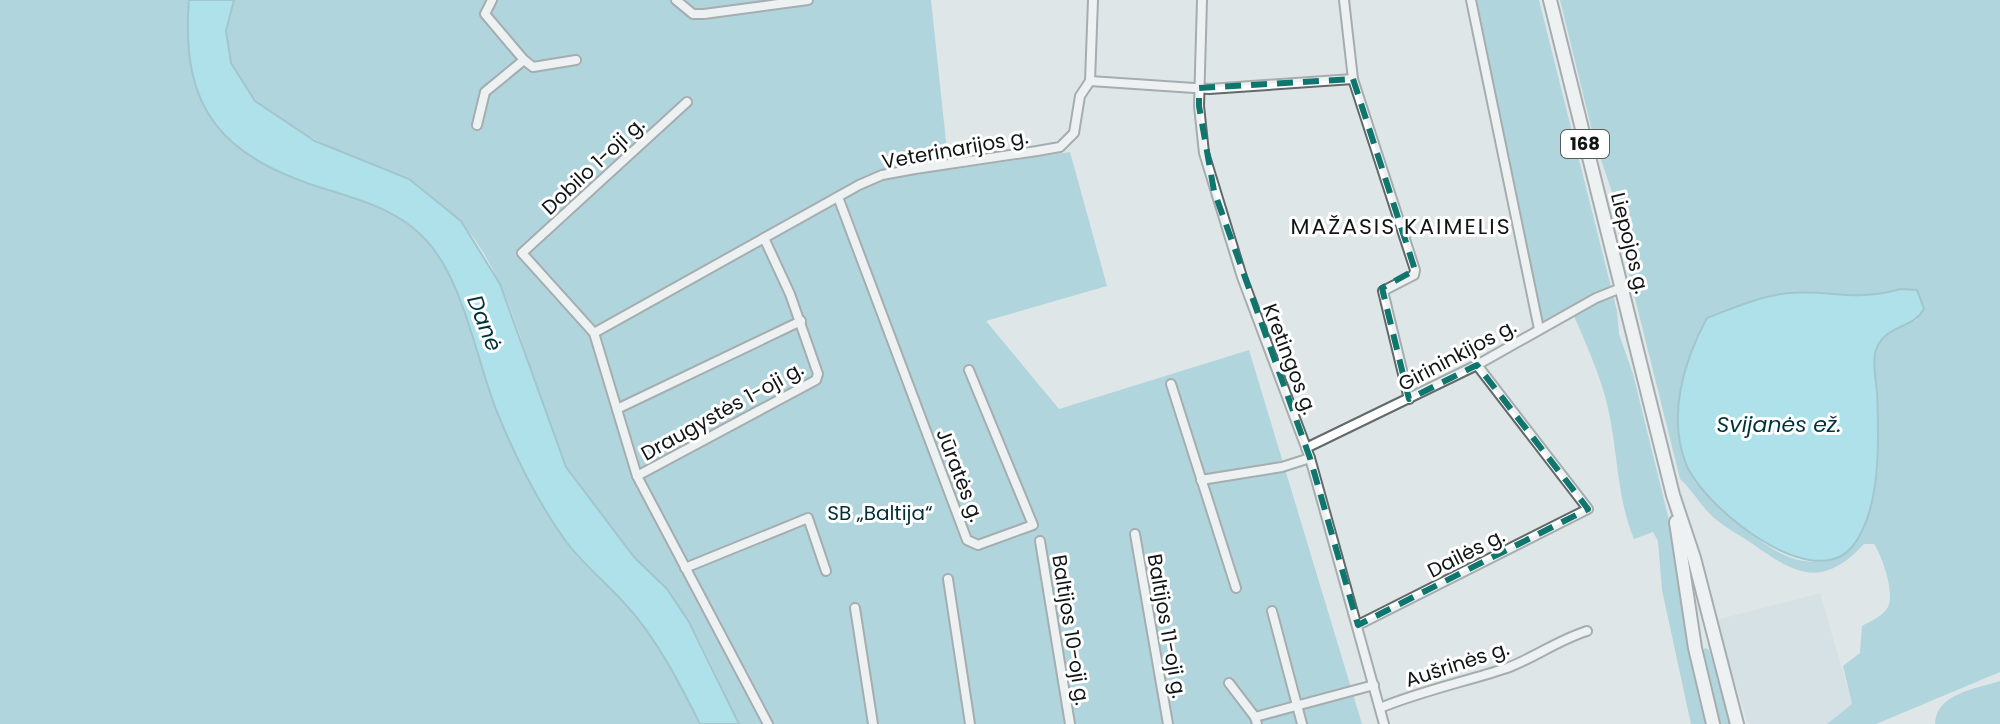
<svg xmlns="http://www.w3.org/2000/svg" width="2000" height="724" font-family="Poppins,sans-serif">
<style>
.built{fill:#cbdcdf}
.green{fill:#7bc0ce;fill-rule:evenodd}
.water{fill:#76dcef;stroke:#58a0ae;stroke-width:2}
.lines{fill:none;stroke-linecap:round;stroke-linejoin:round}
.street-casing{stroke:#62696a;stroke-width:12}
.primary-casing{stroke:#62696a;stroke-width:16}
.street{stroke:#fff;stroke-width:8}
.primary{stroke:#fff;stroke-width:12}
.marked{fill:none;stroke:#0f766e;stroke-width:6;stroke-dasharray:16 10;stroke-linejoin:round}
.labels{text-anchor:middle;stroke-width:6;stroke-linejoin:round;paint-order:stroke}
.shield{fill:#fff;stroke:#595b5b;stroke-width:2}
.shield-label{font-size:18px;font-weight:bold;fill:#121515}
.street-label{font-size:20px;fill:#121515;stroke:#fff}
.park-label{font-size:20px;fill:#003138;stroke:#fff}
.neighbourhood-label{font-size:22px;letter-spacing:2px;fill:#121515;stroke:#fff}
.water-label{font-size:22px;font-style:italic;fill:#00343c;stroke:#fff}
</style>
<rect width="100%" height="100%" fill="#dfe6e8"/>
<polygon class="built" points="1820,593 1852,704 1827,724 1748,724 1716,620"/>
<g class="green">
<path d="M 0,0 L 189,0 C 180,111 222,157 325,189 C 361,200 400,211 426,240 C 465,282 475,359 497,412 C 513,448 543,508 565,540 C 582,566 607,583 627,606 C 657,639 680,684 700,724 L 0,724 Z"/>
<path d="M 234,0 L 931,0 L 949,170 L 1070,152 L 1107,286 L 986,321 L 1059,409 L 1249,350 L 1362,724 L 739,724 C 717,679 699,631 668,591 C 658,578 644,569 634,557 C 615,536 577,489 565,465 C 528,386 520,290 461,222 C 400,151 183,133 234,0 Z"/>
<path d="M 1477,0 L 1539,0 L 1617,311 L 1619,334 L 1633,374 L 1669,520 L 1691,654 L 1708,724 L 1691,724 L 1662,590 L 1658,541 L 1653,532 L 1634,539 C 1617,498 1618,455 1609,413 C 1602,377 1585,342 1571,309 L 1542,324 Z"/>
<path d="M 1560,0 L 2000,0 L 2000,672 L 1876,724 L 1827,724 L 1852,704 L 1843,666 L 1860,653 L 1862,626 C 1871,621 1883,616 1888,607 C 1895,592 1882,556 1874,544 L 1864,544 C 1823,588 1797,576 1753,544 C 1738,534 1720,525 1708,512 C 1698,501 1691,489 1680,479 L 1616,222 L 1614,198 L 1594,139 ZM 1901,289 L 1917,320 C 1899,326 1882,330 1875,351 C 1869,369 1880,439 1878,466 C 1874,512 1853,575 1795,559 C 1761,549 1717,506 1694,481 L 1834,297 L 1870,298 Z"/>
<polygon points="1705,648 1709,650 1732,724 1721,724 1701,652"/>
<path d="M 2000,681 L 2000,724 L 1935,724 C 1936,693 1976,689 2000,681 Z"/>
</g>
<g class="water">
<path d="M 189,0 L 234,0 L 226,31 L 231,63 L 255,101 L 315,141 L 409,179 L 461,221 L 500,284 L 566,467 L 634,557 L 667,589 L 689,622 L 739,724 L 700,724 C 680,684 657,639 627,606 C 607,583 583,565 565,540 C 537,501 515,456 497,412 C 476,359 464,281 426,240 C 400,211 361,200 325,189 C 223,157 180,111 189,0 Z"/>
<path d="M 1901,289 L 1917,290 L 1924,309 C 1912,330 1885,324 1876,350 C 1872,361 1876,380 1877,392 C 1879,437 1882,510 1852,547 C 1811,595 1703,506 1686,464 C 1667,416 1684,360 1707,318 C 1733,308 1763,295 1790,293 C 1833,290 1854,302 1901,289 Z"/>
</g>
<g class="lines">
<g class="street-casing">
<g id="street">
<polyline points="492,0 485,14 524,60"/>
<polyline points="676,0 693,14 704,14 808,0"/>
<polyline points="1202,0 1199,106 1204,153 1242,277 1310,458 1384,724"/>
<polyline points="1344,0 1353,79 1415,270 1414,275 1383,291 1409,399"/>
<polyline points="1471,0 1539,329"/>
<polyline points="1090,81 1209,89 1353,79"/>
<polyline points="687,102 522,253 594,333 637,476 768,724"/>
<polyline points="477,125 485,92 524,60 533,67 576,60"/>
<polyline points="838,197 967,540 978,545 1033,525 969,370"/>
<polyline points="594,333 859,185 882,175 915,169 1037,151 1060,147 1074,133 1080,96 1090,81 1093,0"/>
<polyline points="1171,384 1236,588"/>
<polyline points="617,409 801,321"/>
<polyline points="1306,448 1477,365 1596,298 1621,288"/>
<polyline points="637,476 816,380 818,374 790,294 764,238"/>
<polyline points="1201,480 1282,467 1310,458"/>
<polyline points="1135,534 1168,724"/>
<polyline points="1040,541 1070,724"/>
<polyline points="685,568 808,518 826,571"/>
<polyline points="948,579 970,724"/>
<polyline points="855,608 873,724"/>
<polyline points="1272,611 1302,724"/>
<polyline points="1358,625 1588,509 1477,365"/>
<polyline points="1229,683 1255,717"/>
<path d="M 1380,708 C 1421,691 1464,682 1507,668 C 1534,658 1558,640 1587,631"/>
<polyline points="1257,724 1255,717 1374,685"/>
</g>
</g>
<g class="primary-casing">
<g id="primary">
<polyline points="1550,0 1673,495 1694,558 1737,724"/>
<polyline points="1676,522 1695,648 1713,724"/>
</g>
</g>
<use href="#street" class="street"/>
<use href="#primary" class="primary"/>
</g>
<path d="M0 0H2000V724H0ZM 1353,79 L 1415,270 L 1382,288 L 1409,399 L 1477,365 L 1588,509 L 1358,625 L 1310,458 L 1214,191 L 1199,106 L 1199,88 Z" fill="#dfe6e8" fill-opacity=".55" fill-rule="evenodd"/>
<path class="marked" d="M 1353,79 L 1415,270 L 1382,288 L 1409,399 L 1477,365 L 1588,509 L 1358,625 L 1310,458 L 1214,191 L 1199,106 L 1199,88 Z"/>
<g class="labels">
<rect class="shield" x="1561" y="130" width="48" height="28" rx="6"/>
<g class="shield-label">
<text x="1585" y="150">168</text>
</g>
<g class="street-label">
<text transform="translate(955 149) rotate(-10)" y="7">Veterinarijos g.</text>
<text transform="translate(593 166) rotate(-43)" y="7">Dobilo 1-oji g.</text>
<text transform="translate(1630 243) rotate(76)" y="7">Liepojos g.</text>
<text transform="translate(1457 355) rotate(-28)" y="7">Girininkijos g.</text>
<text transform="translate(1290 359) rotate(69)" y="7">Kretingos g.</text>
<text transform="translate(722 411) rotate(-29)" y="7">Draugystės 1-oji g.</text>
<text transform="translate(960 475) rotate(69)" y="7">Jūratės g.</text>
<text transform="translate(1466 553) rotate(-27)" y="7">Dailės g.</text>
<text transform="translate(1167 626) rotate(80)" y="7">Baltijos 11-oji g.</text>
<text transform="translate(1071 630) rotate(81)" y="7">Baltijos 10-oji g.</text>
<text transform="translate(1457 664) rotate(-18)" y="7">Aušrinės g.</text>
</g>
<g class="park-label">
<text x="880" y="520">SB „Baltija“</text>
</g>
<g class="neighbourhood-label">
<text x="1401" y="234">MAŽASIS KAIMELIS</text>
</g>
<g class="water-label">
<text transform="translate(485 323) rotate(68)" y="8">Danė</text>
<text x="1779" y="432">Svijanės ež.</text>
</g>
</g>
</svg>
